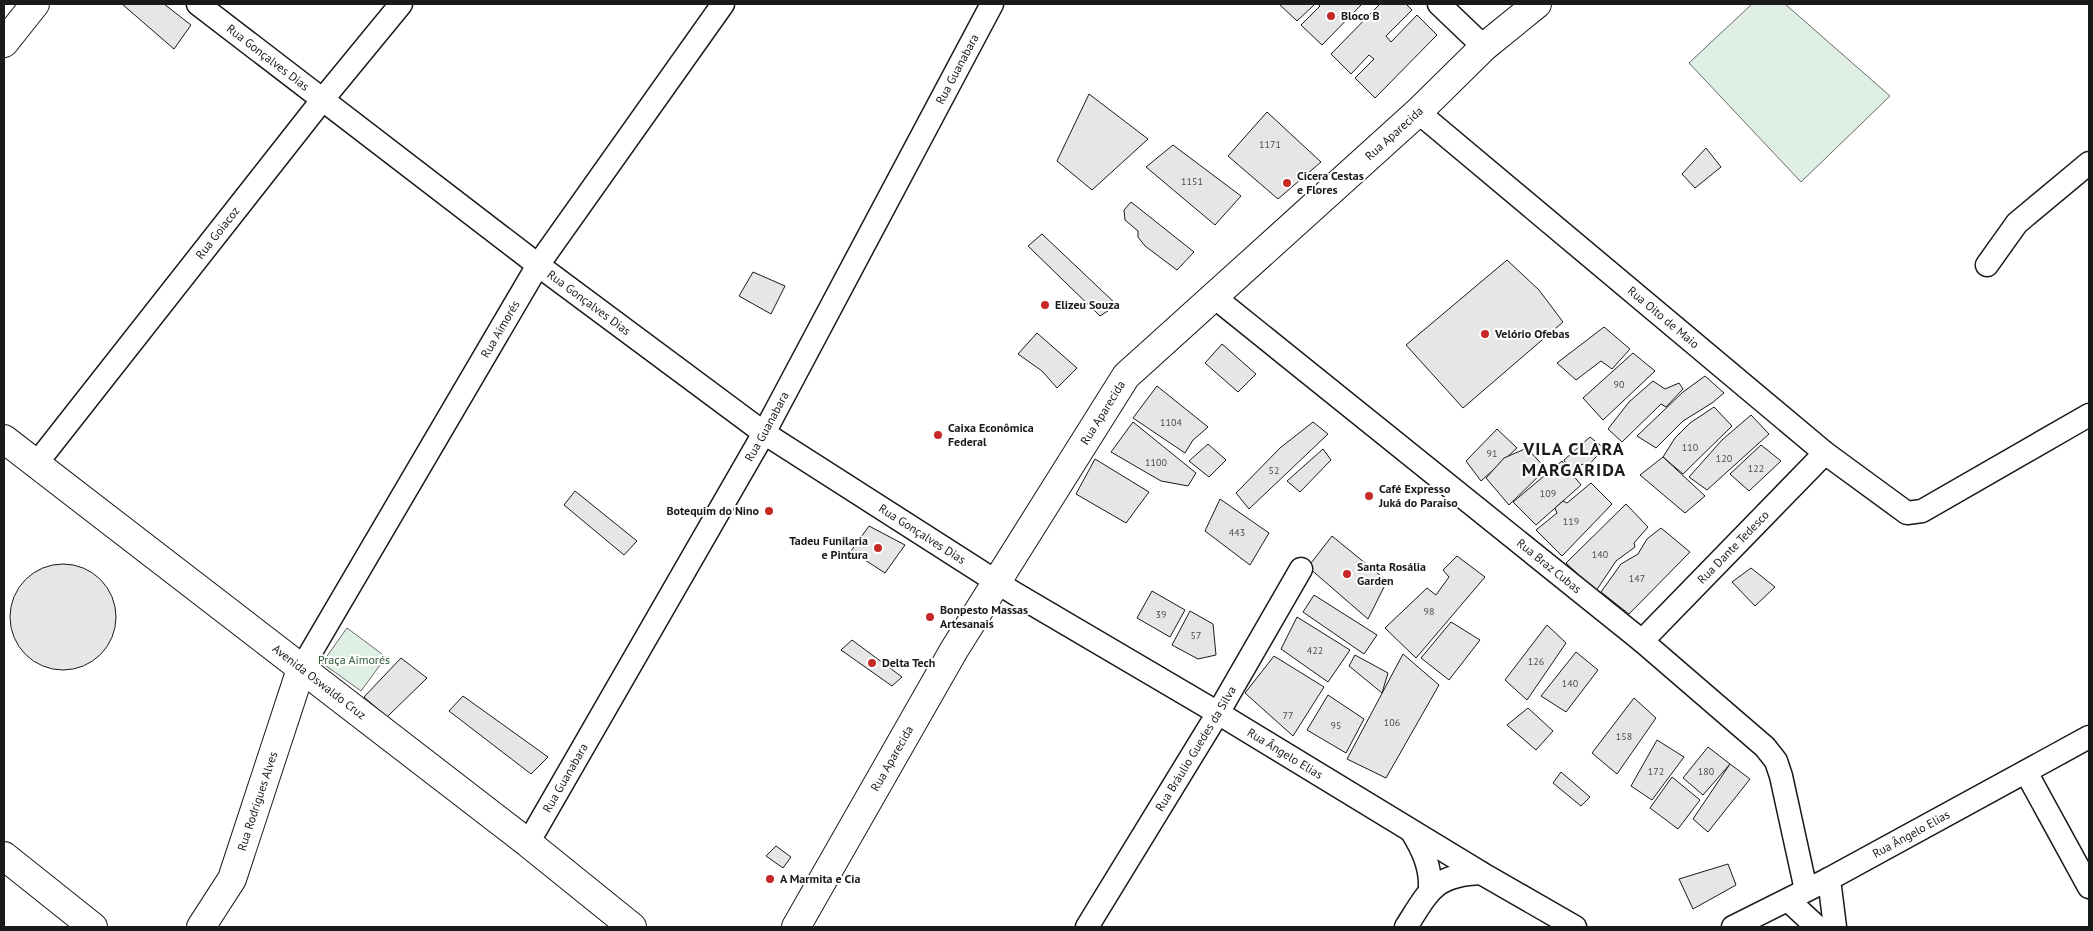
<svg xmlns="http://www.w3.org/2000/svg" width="2093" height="931" font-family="'PT Sans',sans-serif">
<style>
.green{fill:#e0efe3;stroke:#6a6a6a}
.building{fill:#e6e6e6;stroke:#1a1a1a}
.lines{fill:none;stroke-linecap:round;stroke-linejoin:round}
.minor-casing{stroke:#1a1a1a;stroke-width:25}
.tertiary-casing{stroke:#1a1a1a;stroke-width:30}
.secondary-casing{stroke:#1a1a1a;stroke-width:30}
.minor{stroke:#fff;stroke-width:22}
.tertiary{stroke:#fff;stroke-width:28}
.secondary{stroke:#fff;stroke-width:28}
.poi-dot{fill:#c62828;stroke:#fff;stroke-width:2}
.labels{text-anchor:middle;stroke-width:4;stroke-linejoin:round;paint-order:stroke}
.number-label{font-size:10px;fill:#4d4d4d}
.poi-label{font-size:12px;font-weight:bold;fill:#1a1a1a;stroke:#fff;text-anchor:start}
.street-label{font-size:12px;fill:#1a1a1a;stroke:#fff}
.park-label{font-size:12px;fill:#2b5a34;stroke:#fff}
.district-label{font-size:18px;font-weight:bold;letter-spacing:1px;fill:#1a1a1a;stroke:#fff}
</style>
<rect width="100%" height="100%" fill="#fff"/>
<g class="green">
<polygon points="1752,4 1785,4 1890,96 1801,182 1689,63"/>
<polygon points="347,628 386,657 361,691 322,663"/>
</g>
<g class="building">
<polygon points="122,4 164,4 191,25 174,49"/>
<polygon points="1279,4 1315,4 1297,21"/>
<polygon points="1318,4 1362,4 1322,45 1301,25 1320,6"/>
<polygon points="1380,4 1406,4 1412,10 1386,36 1391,42 1417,15 1437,35 1375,98 1355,78 1374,59 1369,55 1351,74 1331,54"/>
<polygon points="1089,94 1148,139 1092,190 1057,161"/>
<polygon points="1267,112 1321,162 1278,199 1228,156"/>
<polygon points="1173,145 1241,196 1215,225 1146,167"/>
<polygon points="1706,148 1721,167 1695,188 1682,174"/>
<polygon points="1131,202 1194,252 1177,270 1145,246 1138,237 1138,231 1125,220 1124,210"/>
<polygon points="1042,234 1117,305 1100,316 1028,246"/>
<polygon points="1507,260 1539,290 1563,322 1463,408 1406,345"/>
<polygon points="753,272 785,286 771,314 739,296"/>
<polygon points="1604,327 1630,349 1612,369 1601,361 1576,380 1557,363"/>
<polygon points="1037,333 1077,368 1057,388 1042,371 1018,354"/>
<polygon points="1222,344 1256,374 1238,392 1205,363"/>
<polygon points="1633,353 1655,371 1603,420 1583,398"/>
<polygon points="1705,376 1724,393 1712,403 1683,421 1656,448 1637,436 1683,392"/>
<polygon points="1653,381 1665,389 1679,383 1683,389 1666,407 1661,404 1622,442 1608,429 1629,402"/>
<polygon points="1157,386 1208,427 1193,440 1185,453 1133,418"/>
<polygon points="1714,407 1732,426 1683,474 1663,457 1675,438 1690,423"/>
<polygon points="1751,415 1769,434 1707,490 1689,477 1722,440"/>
<polygon points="1133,422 1196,473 1188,486 1161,481 1111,452"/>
<polygon points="1313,422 1328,434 1249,509 1236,493 1280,448"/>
<polygon points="1497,429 1517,448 1481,481 1466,461"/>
<polygon points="1590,437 1604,448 1587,467 1582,464 1573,475 1564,460"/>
<polygon points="1208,444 1226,460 1209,477 1189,461"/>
<polygon points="1761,445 1781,461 1749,491 1730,474"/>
<polygon points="1527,448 1546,469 1509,505 1486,478 1504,458"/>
<polygon points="1323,449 1331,460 1300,492 1287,481"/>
<polygon points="1663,457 1705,496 1685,513 1640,475"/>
<polygon points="1095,459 1149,492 1126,523 1076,494"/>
<polygon points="1562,461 1581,485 1536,525 1513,502"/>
<polygon points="1591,483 1612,504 1562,556 1536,530 1557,513 1555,508 1563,501 1567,503"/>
<polygon points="575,491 637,541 624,555 564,505"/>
<polygon points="1220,499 1269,533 1250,565 1205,531"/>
<polygon points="1626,504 1648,527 1634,543 1635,547 1616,561 1596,591 1566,563"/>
<polygon points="869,526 905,545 885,573 851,551"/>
<polygon points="1661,528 1690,552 1629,614 1601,592 1621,564 1638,554 1647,539"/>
<polygon points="1332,536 1387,581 1368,619 1308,567"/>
<polygon points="1457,556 1485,577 1416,658 1385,628 1427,588 1436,595 1449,577 1443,570"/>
<circle cx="63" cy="617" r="53"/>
<polygon points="1751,568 1775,587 1755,606 1732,582"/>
<polygon points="1152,591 1185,610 1170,637 1137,618"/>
<polygon points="1314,595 1377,635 1364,654 1303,612"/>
<polygon points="1190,611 1213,624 1216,655 1198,659 1172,645"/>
<polygon points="1297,617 1350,650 1328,682 1281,649"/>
<polygon points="1451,622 1480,640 1449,680 1421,658"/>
<polygon points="1547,625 1566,643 1527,700 1505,680"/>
<polygon points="852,640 902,677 892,686 841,650"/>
<polygon points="1576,652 1598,670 1566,712 1541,696"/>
<polygon points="1403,654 1439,685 1386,778 1347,759"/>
<polygon points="1355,655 1388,673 1382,693 1349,666"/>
<polygon points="1274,656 1324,687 1293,736 1245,693"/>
<polygon points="401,658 427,678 387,717 364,697"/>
<polygon points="1328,695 1364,719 1346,753 1307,730"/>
<polygon points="463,696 548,757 531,774 449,711"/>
<polygon points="1634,698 1656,718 1617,774 1592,753"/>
<polygon points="1528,708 1553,731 1536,750 1507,725"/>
<polygon points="1657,740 1684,757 1652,800 1631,786"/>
<polygon points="1708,747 1730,764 1703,795 1683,778"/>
<polygon points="1730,764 1750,779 1708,832 1693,819"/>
<polygon points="1561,772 1590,797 1581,806 1553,783"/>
<polygon points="1672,777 1700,800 1678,829 1650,808"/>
<polygon points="776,846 791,857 783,868 766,856"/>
<polygon points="1728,864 1736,885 1693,909 1679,879"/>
</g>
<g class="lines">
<g class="minor-casing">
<g id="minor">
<path id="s1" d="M 198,4 L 538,265 L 764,433 L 1014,593 L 1218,713 L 1481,873 L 1575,927"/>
<polyline points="1439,4 1484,47"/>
<path id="s2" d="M 1418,112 L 1825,453 L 1907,513 L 1922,511 L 2089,415"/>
<polyline points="1987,265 2017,223 2089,163"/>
<path id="s3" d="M 1213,296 L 1642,641 L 1765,747 L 1776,761 L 1781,776 L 1806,890"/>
<path id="s4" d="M 36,464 L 323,99 L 401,4"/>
<path id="s5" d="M 1642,641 L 1825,453"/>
<path id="s6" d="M 301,669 L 538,265 L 723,4"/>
<polyline points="2026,772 2089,887"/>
<path d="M 1412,832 C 1423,850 1431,867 1430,889"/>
<path id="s7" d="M 528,843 L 764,433 L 992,4"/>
<polyline points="1829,879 1835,927"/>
<polyline points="1788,900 1817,927"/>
<path id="s8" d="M 1087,927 L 1218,713 L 1301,569"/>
<path d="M 1406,927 C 1429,891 1434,875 1481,873"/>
<path id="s9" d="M 1733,927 L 1829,879 L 2089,737"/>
</g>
</g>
<g class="tertiary-casing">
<g id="tertiary">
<path id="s10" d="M 796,927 L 954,650 L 1126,376 L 1418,112 L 1484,47 L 1537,4"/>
</g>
</g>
<g class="secondary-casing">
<g id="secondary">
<polyline points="4,43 35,4"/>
<path id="s11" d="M 4,439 L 528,843 L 632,927"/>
<polyline points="4,856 93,927"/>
<path id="s12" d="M 201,927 L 232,879 L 301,669"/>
</g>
</g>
<use href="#minor" class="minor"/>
<use href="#tertiary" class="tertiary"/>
<use href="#secondary" class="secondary"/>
</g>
<g class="poi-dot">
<circle cx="1331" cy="16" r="5"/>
<circle cx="1287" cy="183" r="5"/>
<circle cx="1045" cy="305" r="5"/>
<circle cx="1485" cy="334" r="5"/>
<circle cx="938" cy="435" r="5"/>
<circle cx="1369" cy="496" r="5"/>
<circle cx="769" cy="511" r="5"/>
<circle cx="878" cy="548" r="5"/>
<circle cx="1347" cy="574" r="5"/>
<circle cx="930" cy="617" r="5"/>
<circle cx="872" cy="663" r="5"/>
<circle cx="770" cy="879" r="5"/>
</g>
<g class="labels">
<g class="number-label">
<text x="1270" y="148">1171</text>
<text x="1192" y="185">1151</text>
<text x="1619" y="388">90</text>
<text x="1171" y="426">1104</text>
<text x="1690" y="451">110</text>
<text x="1492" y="457">91</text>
<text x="1724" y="462">120</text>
<text x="1156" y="466">1100</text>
<text x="1756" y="472">122</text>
<text x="1274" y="474">52</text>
<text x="1548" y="497">109</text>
<text x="1571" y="525">119</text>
<text x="1237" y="536">443</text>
<text x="1600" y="558">140</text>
<text x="1637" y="582">147</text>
<text x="1429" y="615">98</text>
<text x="1161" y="618">39</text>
<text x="1196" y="639">57</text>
<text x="1315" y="654">422</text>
<text x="1536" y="665">126</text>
<text x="1570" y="687">140</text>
<text x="1288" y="719">77</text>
<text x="1392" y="726">106</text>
<text x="1336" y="729">95</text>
<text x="1624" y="740">158</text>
<text x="1656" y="775">172</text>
<text x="1706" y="775">180</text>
</g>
<g class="poi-label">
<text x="1341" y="20">Bloco B</text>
<text x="1297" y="180">Cicera Cestas<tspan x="1297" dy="14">e Flores</tspan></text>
<text x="1055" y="309">Elizeu Souza</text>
<text x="1495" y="338">Velório Ofebas</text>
<text x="948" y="432">Caixa Econômica<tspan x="948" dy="14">Federal</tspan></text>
<text x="1379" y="493">Café Expresso<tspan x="1379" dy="14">Juká do Paraíso</tspan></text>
<text x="759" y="515" text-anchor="end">Botequim do Nino</text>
<text x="868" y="545" text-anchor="end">Tadeu Funilaria<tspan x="868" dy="14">e Pintura</tspan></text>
<text x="1357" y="571">Santa Rosália<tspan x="1357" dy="14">Garden</tspan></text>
<text x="940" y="614">Bonpesto Massas<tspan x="940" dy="14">Artesanais</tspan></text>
<text x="882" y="667">Delta Tech</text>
<text x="780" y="883">A Marmita e Cia</text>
</g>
<g class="street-label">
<text dy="4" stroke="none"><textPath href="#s1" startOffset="88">Rua Gonçalves Dias</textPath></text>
<text dy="4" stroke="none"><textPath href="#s7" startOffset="885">Rua Guanabara</textPath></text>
<text dy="4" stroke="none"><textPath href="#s10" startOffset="1004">Rua Aparecida</textPath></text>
<text dy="4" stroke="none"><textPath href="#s4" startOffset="294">Rua Goiacoz</textPath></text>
<text dy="4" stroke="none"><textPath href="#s1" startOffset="492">Rua Gonçalves Dias</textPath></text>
<text dy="4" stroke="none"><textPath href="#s2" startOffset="320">Rua Oito de Maio</textPath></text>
<text dy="4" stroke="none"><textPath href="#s6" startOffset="394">Rua Aimorés</textPath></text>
<text dy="4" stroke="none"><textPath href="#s10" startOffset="599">Rua Aparecida</textPath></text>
<text dy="4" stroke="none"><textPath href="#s7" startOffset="480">Rua Guanabara</textPath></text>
<text dy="4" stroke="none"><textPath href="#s1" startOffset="898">Rua Gonçalves Dias</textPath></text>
<text dy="4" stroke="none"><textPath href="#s5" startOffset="131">Rua Dante Tedesco</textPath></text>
<text dy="4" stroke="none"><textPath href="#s3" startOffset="431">Rua Braz Cubas</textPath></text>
<text dy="4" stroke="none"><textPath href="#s11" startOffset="398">Avenida Oswaldo Cruz</textPath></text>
<text dy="4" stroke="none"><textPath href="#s8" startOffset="209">Rua Bráulio Guedes da Silva</textPath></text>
<text dy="4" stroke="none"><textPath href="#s1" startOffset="1322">Rua Ângelo Elias</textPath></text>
<text dy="4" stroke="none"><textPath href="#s10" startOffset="194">Rua Aparecida</textPath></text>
<text dy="4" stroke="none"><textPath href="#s7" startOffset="75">Rua Guanabara</textPath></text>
<text dy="4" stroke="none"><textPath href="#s12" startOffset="139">Rua Rodrigues Alves</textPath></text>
<text dy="4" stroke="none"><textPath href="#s9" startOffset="201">Rua Ângelo Elias</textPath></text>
</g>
<g class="park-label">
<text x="354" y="664">Praça Aimorés</text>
</g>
<g class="district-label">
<text x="1574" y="455">VILA CLARA<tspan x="1574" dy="21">MARGARIDA</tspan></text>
</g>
</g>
<rect width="2093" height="931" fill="none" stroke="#1a1a1a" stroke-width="10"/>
</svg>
